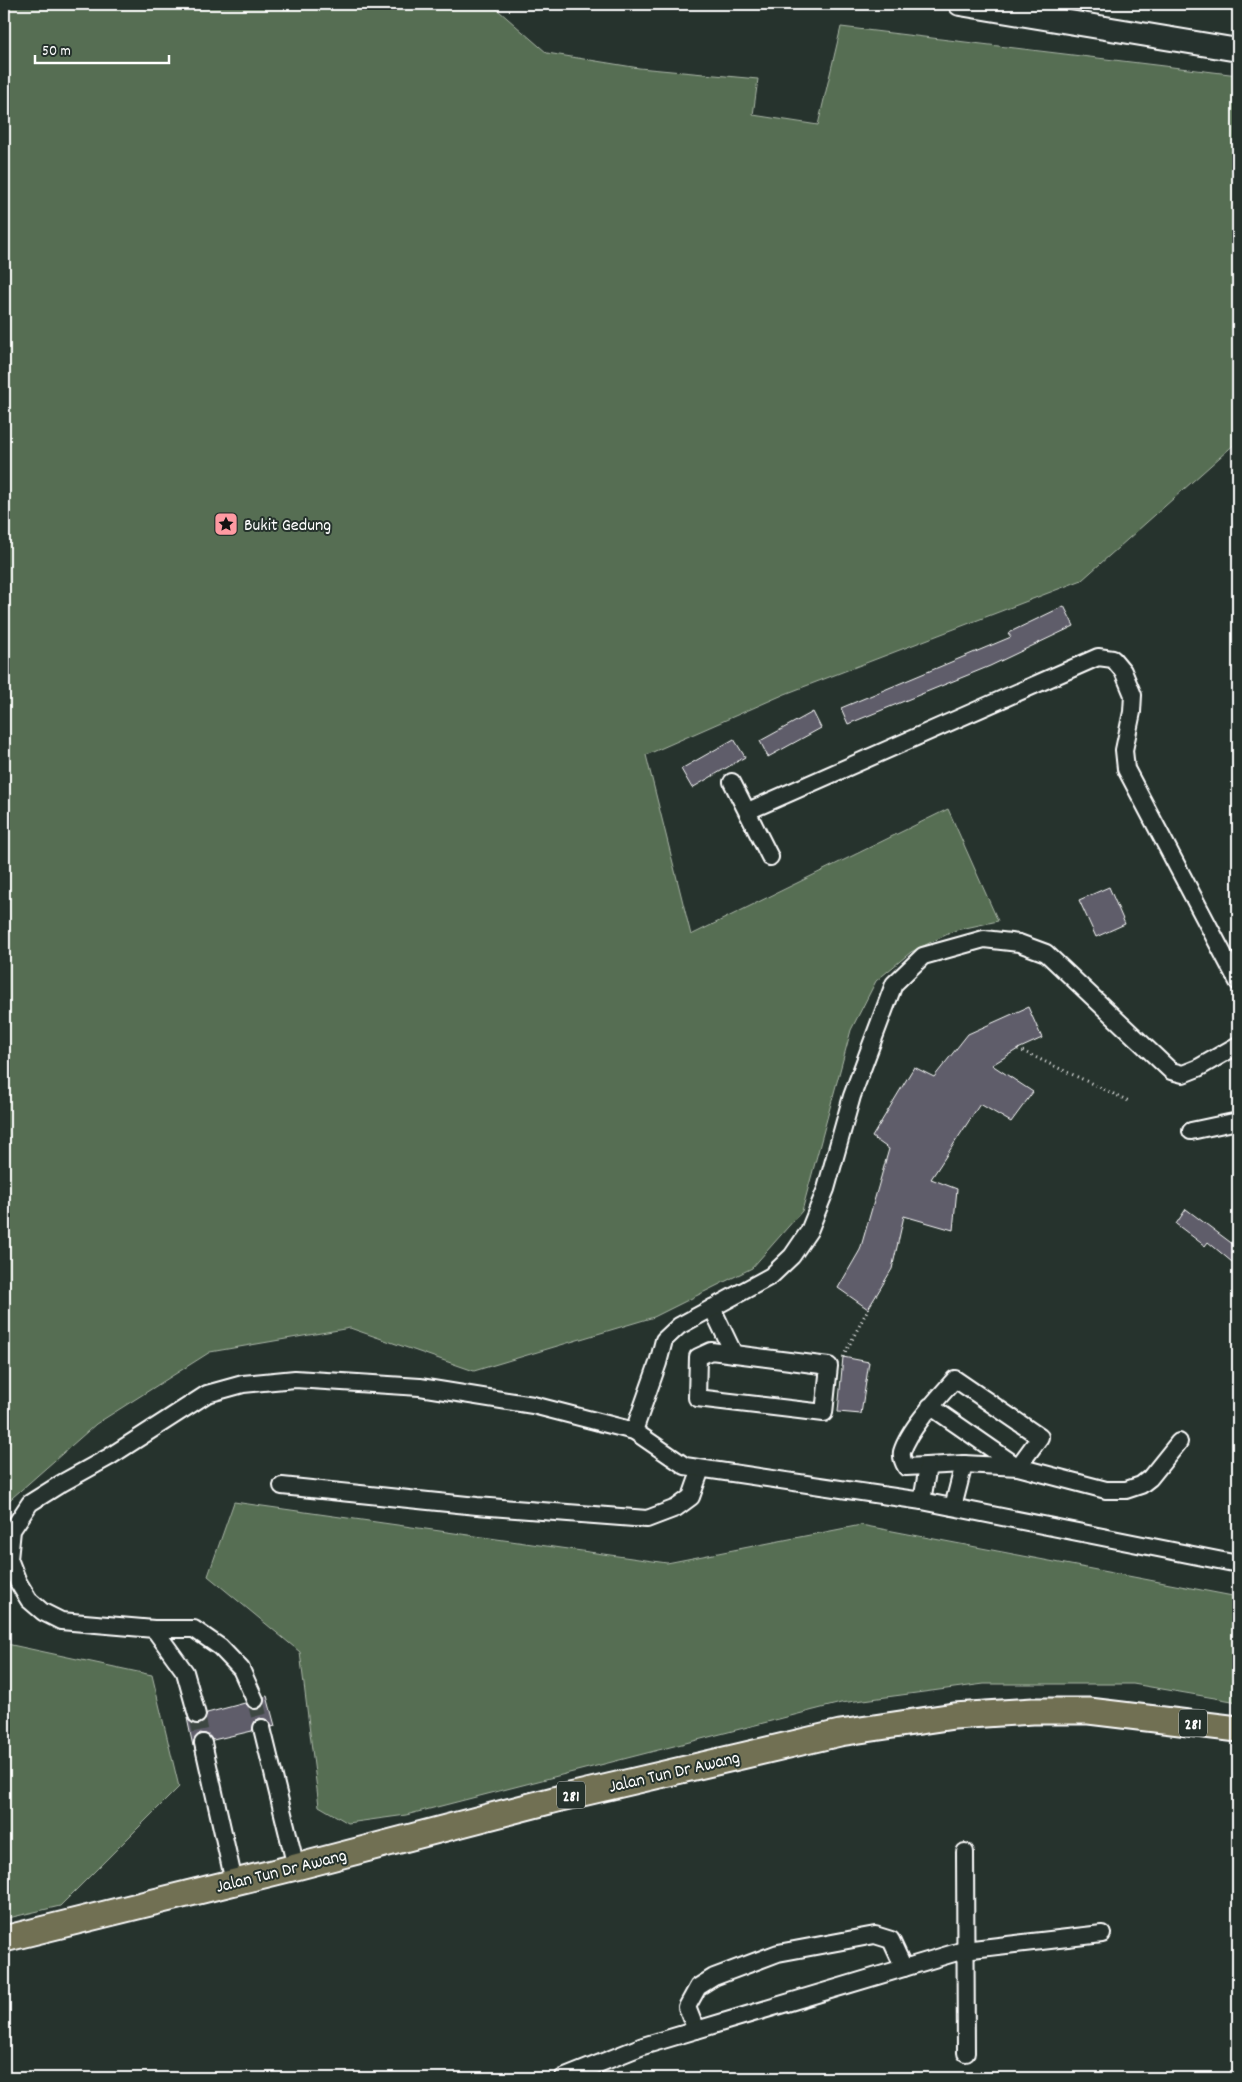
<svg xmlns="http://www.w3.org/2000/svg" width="1242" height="2082" font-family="Dekko,sans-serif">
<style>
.green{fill:#566e52;stroke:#aab6a8}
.building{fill:#5e5d6a;stroke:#fff}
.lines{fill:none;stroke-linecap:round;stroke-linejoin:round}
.street-tunnel{stroke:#3c4742;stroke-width:16;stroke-dasharray:16 8;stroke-linecap:butt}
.street-casing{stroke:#fff;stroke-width:20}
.secondary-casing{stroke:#fff;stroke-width:26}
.primary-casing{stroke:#fff;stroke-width:29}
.path{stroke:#fff;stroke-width:3;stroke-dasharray:1 4;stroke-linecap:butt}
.street{stroke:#26332d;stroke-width:16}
.secondary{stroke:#26332d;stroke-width:22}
.primary{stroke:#716f52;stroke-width:25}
.labels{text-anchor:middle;stroke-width:4;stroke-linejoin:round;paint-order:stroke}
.shield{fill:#26332d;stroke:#bec2c0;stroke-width:1}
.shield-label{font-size:16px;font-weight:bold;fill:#fff}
.poi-label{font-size:18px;fill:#fff;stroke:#26332d;text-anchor:start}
.street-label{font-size:18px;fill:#fff;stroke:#26332d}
</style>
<rect width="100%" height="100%" fill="#26332d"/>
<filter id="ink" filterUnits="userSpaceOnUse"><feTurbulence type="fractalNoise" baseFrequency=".02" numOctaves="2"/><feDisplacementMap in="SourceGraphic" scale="10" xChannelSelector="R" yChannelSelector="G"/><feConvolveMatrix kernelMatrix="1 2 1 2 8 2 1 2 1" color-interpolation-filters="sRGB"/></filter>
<g filter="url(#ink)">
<g class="green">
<polygon points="4,4 491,4 547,53 639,68 758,79 753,115 818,125 841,27 1238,75 1238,441 1082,580 785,694 646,755 691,935 948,809 998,921 956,930 911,952 876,981 851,1030 802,1211 752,1268 654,1317 474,1371 350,1328 210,1352 96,1424 4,1505"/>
<polygon points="234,1502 667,1563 861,1525 1238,1597 1238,1702 1133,1684 984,1684 841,1703 406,1815 348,1823 319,1806 300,1652 208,1576"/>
<polygon points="4,1636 7,1644 152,1675 179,1787 60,1906 4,1919"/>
</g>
<g class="building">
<polygon points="1064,606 1074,626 990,666 848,724 841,708 1011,637 1008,633"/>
<polygon points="813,712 821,728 768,757 760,741"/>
<polygon points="734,739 745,757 692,788 681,769"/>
<polygon points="1109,887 1125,924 1096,937 1079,900"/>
<polygon points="1028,1007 1042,1038 1018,1049 992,1065 1033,1092 1011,1122 980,1104 931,1179 957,1189 953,1230 904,1216 892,1269 868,1309 838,1288 860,1250 889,1149 872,1137 914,1067 934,1077 968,1034"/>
<polygon points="1186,1209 1238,1248 1238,1267 1208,1242 1205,1246 1176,1224"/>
<polygon points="843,1357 869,1362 861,1414 838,1412"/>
<polygon points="267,1696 275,1726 272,1727 269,1721 260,1718 255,1721 252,1731 213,1740 206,1734 200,1733 194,1740 193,1746 187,1718 190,1722 199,1725 204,1722 207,1713 245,1703 250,1708 259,1709 263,1705 264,1697"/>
</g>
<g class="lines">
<g class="street-tunnel">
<polyline points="255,1700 262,1728"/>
<polyline points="197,1715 203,1743"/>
</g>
<g class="street-casing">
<g id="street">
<polyline points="732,782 770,857"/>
<polyline points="748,811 1098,657 1113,659 1123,671 1133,695 1132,712 1124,750 1126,769 1238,982"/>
<polyline points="1191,1131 1238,1121"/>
<polyline points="712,1308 734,1354"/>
<polygon points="711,1351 829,1366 824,1413 697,1398 698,1357"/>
<path d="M 930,1406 L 1018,1467 L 1040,1437 L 955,1379 C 939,1397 909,1429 902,1452 C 901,1458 903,1462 906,1467 L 964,1464 L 1018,1467 L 1106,1490 L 1126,1490 L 1141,1485 L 1150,1478 L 1179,1442"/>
<polyline points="634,1431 658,1363 664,1340 679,1326 771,1276 792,1256 809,1231 826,1189 852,1096 894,984 923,956 984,939 1019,943 1046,953 1171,1071 1183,1074 1198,1068 1238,1045"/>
<polyline points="282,1486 477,1506 647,1519 676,1508 691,1497 701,1469"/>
<polyline points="922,1501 928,1466"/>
<polyline points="953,1507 964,1464"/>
<polyline points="154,1629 185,1672 197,1715"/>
<polyline points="255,1700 241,1669 220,1647 194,1629 154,1629 61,1621 43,1612 29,1600 18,1582 9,1559 12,1530 30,1503 62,1483 109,1457 207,1394 243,1384 295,1379 420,1387 533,1405 634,1431 685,1466 922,1501 1238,1564"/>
<polyline points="262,1728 296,1867"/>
<polyline points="203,1743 234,1882"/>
<polyline points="965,1852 966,2053"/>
<polyline points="696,2030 687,2007 698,1987 714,1977 778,1953 875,1935 891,1940 904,1968"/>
<polyline points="563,2078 643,2046 964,1950 1102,1934"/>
</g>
</g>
<g class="secondary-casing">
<polyline id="secondary" points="960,4 1238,50"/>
</g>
<g class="primary-casing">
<polyline id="primary" points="4,1939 296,1867 561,1798 840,1733 954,1716 1033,1711 1089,1711 1238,1729"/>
</g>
<g class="path">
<polyline points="1018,1049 1131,1102"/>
<polyline points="843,1357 868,1309"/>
</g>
<use href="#street" class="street"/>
<use href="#secondary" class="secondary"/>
<use href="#primary" class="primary"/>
</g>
</g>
<defs>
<g id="sight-square" transform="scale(1.25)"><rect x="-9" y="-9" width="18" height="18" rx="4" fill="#ff9aa2" stroke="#26332d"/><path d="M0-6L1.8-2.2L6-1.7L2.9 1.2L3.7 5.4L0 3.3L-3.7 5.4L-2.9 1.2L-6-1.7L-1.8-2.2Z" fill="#111"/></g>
</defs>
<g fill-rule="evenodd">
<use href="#sight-square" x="226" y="524"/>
</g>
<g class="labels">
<g class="shield">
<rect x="1179" y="1709.5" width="28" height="27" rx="4"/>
<rect x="557" y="1781.5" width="28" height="27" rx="4"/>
</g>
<g class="shield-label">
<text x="1193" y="1729">281</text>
<text x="571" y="1801">281</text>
</g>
<g class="poi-label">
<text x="244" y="530">Bukit Gedung</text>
</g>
<g class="street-label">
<text transform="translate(674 1771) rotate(-13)" y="6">Jalan Tun Dr Awang</text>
<text transform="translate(281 1870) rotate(-14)" y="6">Jalan Tun Dr Awang</text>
</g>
</g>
<rect width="1242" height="2082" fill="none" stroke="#26332d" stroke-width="20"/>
<rect x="10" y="10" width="1222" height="2062" fill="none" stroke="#fff" stroke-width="2" filter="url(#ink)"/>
<path d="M35 55v8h134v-8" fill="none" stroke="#ffffff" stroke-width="2.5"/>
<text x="42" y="55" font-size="15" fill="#ffffff" stroke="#26332d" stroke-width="4" paint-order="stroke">50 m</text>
</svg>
